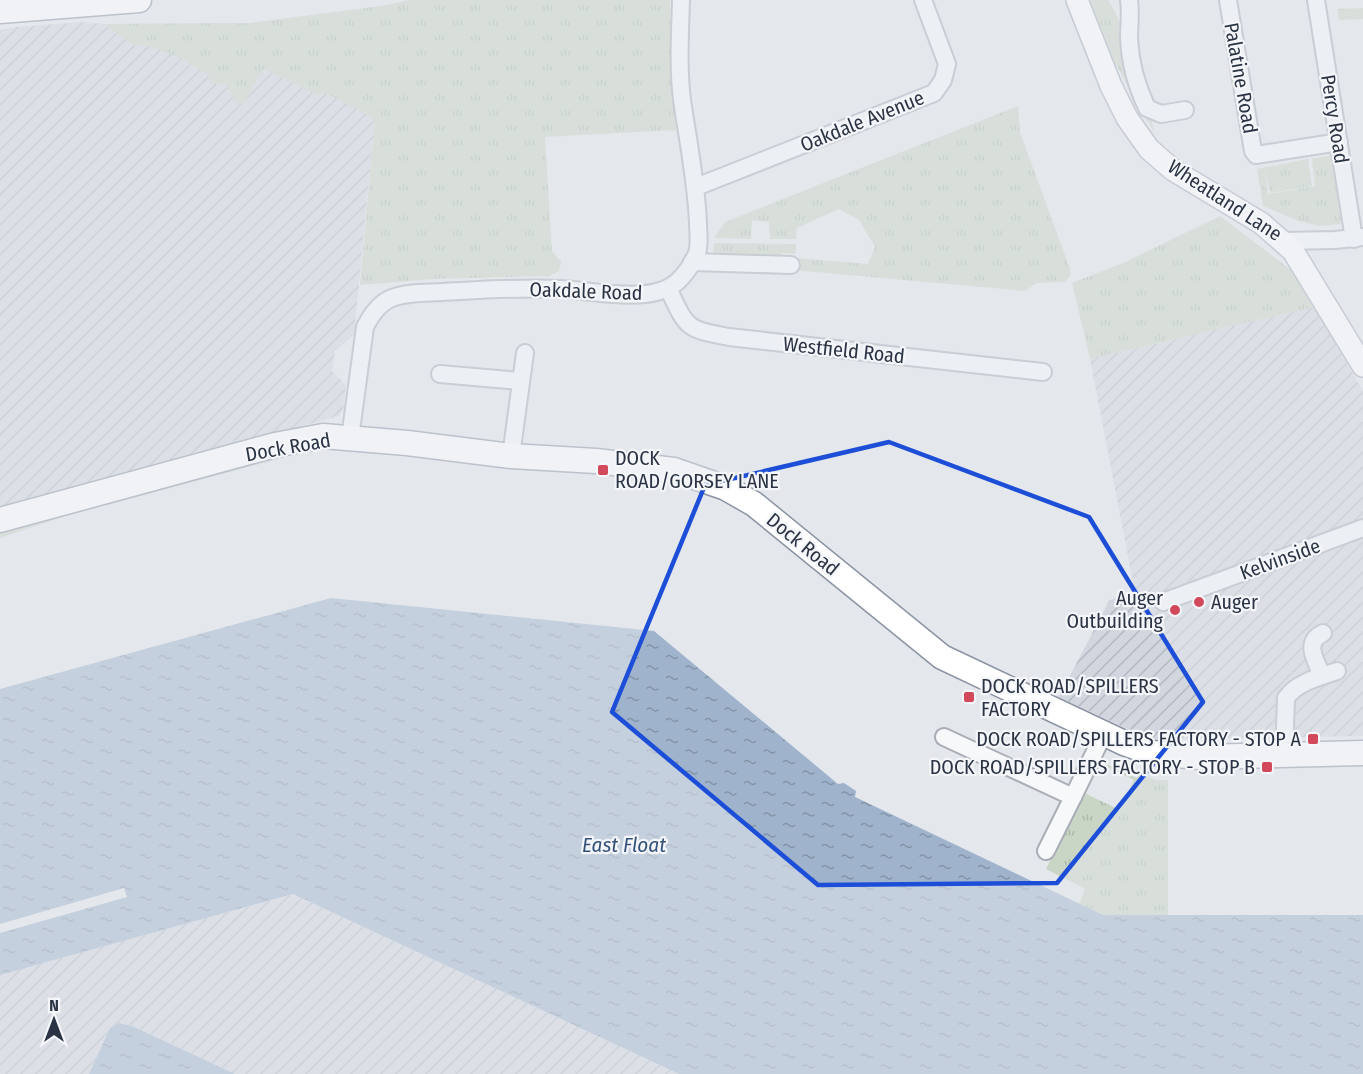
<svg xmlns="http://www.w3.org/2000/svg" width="1363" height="1074" font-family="'Fira Sans Condensed',sans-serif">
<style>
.industrial{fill:url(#industrial-furrows)}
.grass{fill:url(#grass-tufts)}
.water{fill:url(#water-ripples)}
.pier{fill:#e4e7ec}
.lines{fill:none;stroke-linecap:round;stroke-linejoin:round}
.minor-casing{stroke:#a9aeb7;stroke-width:20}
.major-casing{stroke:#a3abb8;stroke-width:24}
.highway-casing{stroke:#8b94a3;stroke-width:27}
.minor{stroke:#f7f8fa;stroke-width:16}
.major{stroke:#fff;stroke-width:21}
.highway{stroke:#fff;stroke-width:24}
.marked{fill:none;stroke:#1d4ed8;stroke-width:4.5;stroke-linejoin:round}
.poi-dot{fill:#d1495b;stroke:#f4f6f9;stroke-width:2}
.labels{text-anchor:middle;stroke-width:4.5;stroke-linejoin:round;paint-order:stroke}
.street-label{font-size:20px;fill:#2b3445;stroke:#f4f6f9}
.poi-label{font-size:20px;fill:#2b3445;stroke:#f4f6f9;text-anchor:start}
.water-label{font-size:21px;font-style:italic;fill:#34527a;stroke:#f4f6f9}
</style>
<defs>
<pattern id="industrial-furrows" width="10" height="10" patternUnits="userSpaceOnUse" patternTransform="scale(1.5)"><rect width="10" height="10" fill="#d2d6de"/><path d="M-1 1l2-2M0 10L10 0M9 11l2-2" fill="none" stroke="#b4b8c0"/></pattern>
<pattern id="grass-tufts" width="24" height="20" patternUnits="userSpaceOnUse" patternTransform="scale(1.5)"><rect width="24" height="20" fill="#c9d6c5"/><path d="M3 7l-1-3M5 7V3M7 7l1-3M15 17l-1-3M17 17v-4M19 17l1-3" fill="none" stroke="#adb8ab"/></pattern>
<pattern id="water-ripples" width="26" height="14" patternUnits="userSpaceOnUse" patternTransform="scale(1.5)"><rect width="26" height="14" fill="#9fb4cc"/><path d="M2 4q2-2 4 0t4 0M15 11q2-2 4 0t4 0" fill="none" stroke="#8293a7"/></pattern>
</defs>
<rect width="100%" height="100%" fill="#e4e7ec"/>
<g class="industrial">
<polygon points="382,6 375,120 354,335 335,351 332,371 346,385 343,409 339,416 0,508 0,30 17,27 81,22 104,24 251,23"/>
<polygon points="1314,307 1363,391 1363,736 1151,740 1059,697 1109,601 1117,597 1137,603 1090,359"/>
<polygon points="293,894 679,1074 235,1074 132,1026 119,1023 110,1028 89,1074 0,1074 0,975"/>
</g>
<g class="grass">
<polygon points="409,0 670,0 670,67 676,130 545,137 552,251 561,262 559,271 550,276 435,279 360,285 375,119 323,92 320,96 263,69 243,105 235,102 227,85 212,83 207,74 176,56 146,45 133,45 104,24 251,23 382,6"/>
<path d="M 1090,0 L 1108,0 C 1126,24 1125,57 1133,85 C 1138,102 1153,115 1154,132 L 1115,63 Z"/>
<polygon points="1363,8 1363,19 1339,20 1338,9"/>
<polygon points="1018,106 1020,132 1070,269 1070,276 1065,282 1037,283 1025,291 793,270 795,258 868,264 875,247 859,220 839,209 797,228 796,239 770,239 769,222 752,220 751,239 714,238 725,222"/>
<polygon points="1331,155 1341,224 1319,226 1296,220 1263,206 1257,169 1308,159 1312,186 1270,193 1265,170 1268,194 1315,186 1312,159"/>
<polygon points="1220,216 1295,273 1314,307 1090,359 1072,283 1123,263"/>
<polygon points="714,243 796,244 795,254 782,253 781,259 716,257 713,254"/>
<polygon points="304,448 304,452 65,516 0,538 0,531"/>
<polygon points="1097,760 1137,778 1140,774 1156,780 1168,780 1168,915 1103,915 1079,904 1085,889 1046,869 1082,792 1120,810 1134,780 1097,762"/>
</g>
<g class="water">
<polygon points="331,598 654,631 838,784 844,783 856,791 855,797 1103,915 1363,915 1363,1074 679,1074 293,894 0,975 0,689"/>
<polygon points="119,1023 132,1026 235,1074 89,1074 110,1028"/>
</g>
<polygon class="pier" points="124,888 127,897 0,933 0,924"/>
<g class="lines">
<g class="minor-casing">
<g id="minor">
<path d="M 1129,0 C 1131,13 1129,25 1129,38 C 1130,62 1137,87 1147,108 L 1161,114 L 1185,110"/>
<polyline points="1228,0 1253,151 1256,155 1339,142"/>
<polyline points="1316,0 1354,239"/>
<polyline points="696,187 934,93 943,80 947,64 923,0"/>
<polyline points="1282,241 1335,240 1363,237"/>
<polyline points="692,262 791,265"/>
<path d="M 668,288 C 687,328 685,329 729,337 L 1043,372"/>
<polyline points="440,374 520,381"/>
<path d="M 350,438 L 365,327 C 371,315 379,303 392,298 C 407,292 427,293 442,292 C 481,290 521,287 560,289 C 593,290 654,306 679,280 C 686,273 693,263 697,253 C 700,244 698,232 698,222 C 696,180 688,141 682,100 C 678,68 680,33 681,0"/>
<polyline points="511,456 525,353"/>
<polyline points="1163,602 1363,528"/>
<path d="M 1322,676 C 1316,660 1303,643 1323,633"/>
<polyline points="944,737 1073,797 1046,851"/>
<path d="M 1284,755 L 1286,698 C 1297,682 1320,677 1337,671"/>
<polyline points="1073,797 1104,733"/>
</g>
</g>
<g class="major-casing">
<polyline id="major" points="1077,0 1111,86 1127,118 1149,149 1173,170 1261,223 1293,251 1363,366"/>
</g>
<g class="highway-casing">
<g id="highway">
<polyline points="0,11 139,0"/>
<polyline points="0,520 275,445 323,436 407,443 511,456 596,461 674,470 726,488 754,504 942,657 1124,743 1152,753 1199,757 1363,753"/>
</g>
</g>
<use href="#minor" class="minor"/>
<use href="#major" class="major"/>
<use href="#highway" class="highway"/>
</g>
<path d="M0 0H1363V1074H0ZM 889,442 L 1089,517 L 1203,702 L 1057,883 L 818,885 L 612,712 L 705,485 Z" fill="#e4e7ec" fill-opacity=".55" fill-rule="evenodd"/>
<path class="marked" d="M 889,442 L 1089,517 L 1203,702 L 1057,883 L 818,885 L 612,712 L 705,485 Z"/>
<g class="poi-dot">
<rect x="597" y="464" width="12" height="12" rx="3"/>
<circle cx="1199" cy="602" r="6"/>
<circle cx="1175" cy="610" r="6"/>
<rect x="963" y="691" width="12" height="12" rx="3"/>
<rect x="1307" y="733" width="12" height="12" rx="3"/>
<rect x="1261" y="761" width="12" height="12" rx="3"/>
</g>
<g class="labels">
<g class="street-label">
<text transform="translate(1241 78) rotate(80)" y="7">Palatine Road</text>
<text transform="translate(1335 119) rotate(81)" y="7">Percy Road</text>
<text transform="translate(862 121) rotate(-22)" y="7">Oakdale Avenue</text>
<text transform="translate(1225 200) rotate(33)" y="7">Wheatland Lane</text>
<text transform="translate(586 291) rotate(2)" y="7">Oakdale Road</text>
<text transform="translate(844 350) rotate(6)" y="7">Westfield Road</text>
<text transform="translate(288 447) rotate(-10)" y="7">Dock Road</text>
<text transform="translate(803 544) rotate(39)" y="7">Dock Road</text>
<text transform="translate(1280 559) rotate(-20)" y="7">Kelvinside</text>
</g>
<g class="poi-label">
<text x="615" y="465">DOCK<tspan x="615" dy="23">ROAD/GORSEY LANE</tspan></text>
<text x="1163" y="605" text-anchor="end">Auger<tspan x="1163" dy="23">Outbuilding</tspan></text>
<text x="1211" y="609">Auger</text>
<text x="981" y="693">DOCK ROAD/SPILLERS<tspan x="981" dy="23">FACTORY</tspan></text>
<text x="1301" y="746" text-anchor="end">DOCK ROAD/SPILLERS FACTORY - STOP A</text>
<text x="1255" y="774" text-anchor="end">DOCK ROAD/SPILLERS FACTORY - STOP B</text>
</g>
<g class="water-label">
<text x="624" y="852">East Float</text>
</g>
</g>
<g transform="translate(54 1020)" stroke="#f4f6f9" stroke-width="4.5" paint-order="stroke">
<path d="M0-4.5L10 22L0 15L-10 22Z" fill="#2b3445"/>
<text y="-9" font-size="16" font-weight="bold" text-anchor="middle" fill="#2b3445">N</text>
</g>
</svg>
